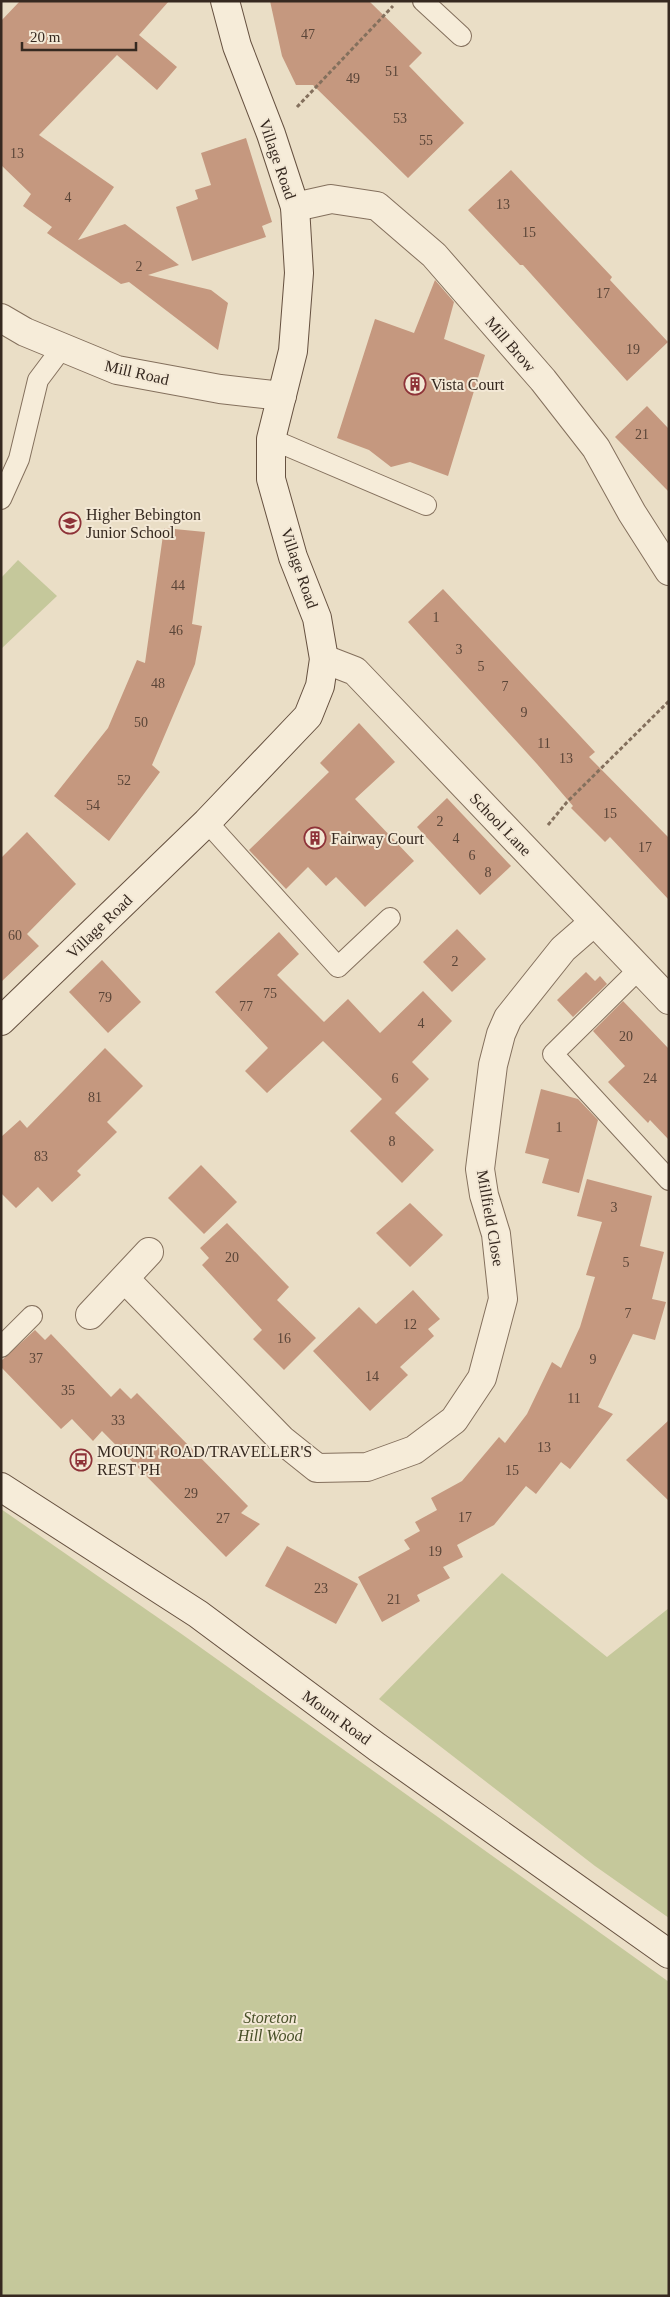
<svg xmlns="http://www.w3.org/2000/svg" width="670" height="2297" font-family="'Times New Roman',serif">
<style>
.green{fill:#c5c89b}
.building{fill:#c5987f}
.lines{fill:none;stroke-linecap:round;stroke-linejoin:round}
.lane-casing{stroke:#84705d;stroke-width:22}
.street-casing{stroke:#84705d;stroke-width:30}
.secondary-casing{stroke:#665140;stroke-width:30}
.path{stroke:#84705d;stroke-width:3;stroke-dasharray:4 2.5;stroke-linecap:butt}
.lane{stroke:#f6ecd9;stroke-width:20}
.street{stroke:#f6ecd9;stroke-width:28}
.secondary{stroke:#f6ecd9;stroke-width:28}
.labels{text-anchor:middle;stroke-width:4;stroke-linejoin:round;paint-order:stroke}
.number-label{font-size:14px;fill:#5a4538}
.street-label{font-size:16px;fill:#362920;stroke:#f3e8d5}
.poi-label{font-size:16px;fill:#362920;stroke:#f3e8d5;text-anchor:start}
.park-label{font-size:16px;font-style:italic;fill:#485028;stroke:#f3e8d5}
</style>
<rect width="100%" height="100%" fill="#eadec6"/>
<g class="green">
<polygon points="18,560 57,596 1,649 1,578"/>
<polygon points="1,1509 183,1635 669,1982 669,2296 1,2296"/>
<polygon points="502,1573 607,1657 669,1608 669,1918 595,1866 379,1699"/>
</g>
<g class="building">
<polygon points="20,1 169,1 139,35 177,67 157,90 117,55 39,135 114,187 78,240 125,224 179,265 148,275 211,290 228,303 218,350 129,282 121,284 47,233 52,227 23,206 31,194 1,165 1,21"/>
<polygon points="270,1 369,1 422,53 409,66 464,123 408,178 313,85 296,85 282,56"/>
<polygon points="246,138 272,222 262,226 266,237 192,261 176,207 198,199 195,190 211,185 201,153"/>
<polygon points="511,170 612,277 610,280 668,342 627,381 523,265 520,265 468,210"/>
<polygon points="435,280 454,302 444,339 485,355 448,476 410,462 391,467 369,450 337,438 375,319 414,333"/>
<polygon points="647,406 669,429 669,492 615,437"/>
<polygon points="164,528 205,532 192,624 202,626 195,664 152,765 160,772 109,841 54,796 108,728 137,660 145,663"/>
<polygon points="443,589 595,752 589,757 669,838 669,900 610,837 605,842 571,808 573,806 537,764 408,622"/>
<polygon points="359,723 395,762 355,799 414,861 365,907 336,877 326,886 308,867 286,889 249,850 329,772 320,763"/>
<polygon points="447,798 511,866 480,895 417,827"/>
<polygon points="27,832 76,884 27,934 39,946 1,982 1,858"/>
<polygon points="457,929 486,959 452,992 423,962"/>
<polygon points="279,932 299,954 277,975 324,1022 348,999 380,1033 423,991 452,1021 412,1062 429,1079 395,1113 434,1150 402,1183 350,1131 382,1099 323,1041 267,1093 245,1071 268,1048 215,992"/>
<polygon points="102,960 141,1002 108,1033 69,992"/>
<polygon points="586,972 595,981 600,976 607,984 573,1017 557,1000"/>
<polygon points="623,1001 669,1049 669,1140 650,1120 648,1123 608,1082 625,1066 593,1031"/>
<polygon points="105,1048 143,1086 107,1122 117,1132 77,1171 81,1175 52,1202 38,1187 16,1208 1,1193 1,1137 20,1120 27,1128"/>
<polygon points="541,1089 578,1099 598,1120 579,1193 542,1183 549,1159 525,1153"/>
<polygon points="201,1165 237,1202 204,1234 168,1198"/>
<polygon points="587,1179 652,1196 640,1246 664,1252 652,1299 666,1302 655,1340 633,1334 598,1407 613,1414 570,1469 561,1462 536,1494 526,1486 494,1525 457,1545 463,1557 443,1567 450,1578 417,1595 420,1601 382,1622 358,1577 410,1549 404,1540 420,1531 415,1522 437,1510 431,1498 462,1481 499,1437 505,1443 527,1414 552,1362 561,1368 580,1327 595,1277 586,1275 602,1222 577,1216"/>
<polygon points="410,1203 443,1235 410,1267 376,1233"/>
<polygon points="227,1223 289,1287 277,1300 316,1338 284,1370 253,1339 262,1330 202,1265 209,1258 200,1248"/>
<polygon points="413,1290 440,1319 428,1329 434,1336 400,1367 408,1375 370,1411 313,1351 359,1307 376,1324"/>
<polygon points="35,1330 45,1340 51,1334 111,1397 120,1388 131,1399 137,1393 248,1506 241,1513 260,1524 226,1557 102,1431 93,1441 72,1419 61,1429 1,1367 1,1361"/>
<polygon points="669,1420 669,1501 626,1460"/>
<polygon points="287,1546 358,1584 336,1624 265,1586"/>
</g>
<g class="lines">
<g class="lane-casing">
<g id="lane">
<polyline points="423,1 461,36"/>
<polyline points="271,439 426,505"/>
<polyline points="1,499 19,459 38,380 62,348"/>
<polyline points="207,822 338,967 390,918"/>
<polyline points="639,969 553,1054 669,1180"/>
<polyline points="1,1347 32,1316"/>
</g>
</g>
<g class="street-casing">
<g id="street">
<polyline points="295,207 331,199 377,206 434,255 543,380 596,448 632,513 669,571"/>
<polyline points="1,318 25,332 117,370 220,389 282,396"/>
<polyline points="324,659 355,671 669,1000"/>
<polyline points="125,1279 282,1440 317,1468 367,1467 414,1450 454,1420 482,1378 503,1299 496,1234 484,1195 480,1169 493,1065 501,1034 508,1018 563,949 594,922"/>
<polyline points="90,1315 149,1252"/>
</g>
</g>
<g class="secondary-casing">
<g id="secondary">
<polyline points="1,1021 207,822 308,716 320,686 324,659 317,618 293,557 271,479 271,439 293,351 299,273 295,207 271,134 237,46 225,1"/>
<polyline points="1,1487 198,1614 377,1747 669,1954"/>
</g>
</g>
<g class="path">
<polyline points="297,107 393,6"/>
<polyline points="548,825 567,802 669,701"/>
</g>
<use href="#lane" class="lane"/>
<use href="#street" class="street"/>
<use href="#secondary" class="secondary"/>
</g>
<defs>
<g id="building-ring" transform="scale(1.125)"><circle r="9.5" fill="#f3e8d5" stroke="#8e3238" stroke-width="1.5"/><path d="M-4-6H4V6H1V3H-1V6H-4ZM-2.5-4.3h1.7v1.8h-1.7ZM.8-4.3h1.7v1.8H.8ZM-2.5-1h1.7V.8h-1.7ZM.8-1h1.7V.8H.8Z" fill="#8e3238"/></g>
<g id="school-ring" transform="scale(1.125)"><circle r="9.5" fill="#f3e8d5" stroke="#8e3238" stroke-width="1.5"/><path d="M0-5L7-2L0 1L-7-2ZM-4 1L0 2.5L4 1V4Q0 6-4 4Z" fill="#8e3238"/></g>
<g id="bus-ring" transform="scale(1.125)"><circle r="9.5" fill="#f3e8d5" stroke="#8e3238" stroke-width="1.5"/><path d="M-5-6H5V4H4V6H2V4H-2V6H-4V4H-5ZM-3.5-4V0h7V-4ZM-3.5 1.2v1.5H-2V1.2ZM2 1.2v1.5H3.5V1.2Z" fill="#8e3238"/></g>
</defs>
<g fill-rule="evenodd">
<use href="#building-ring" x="415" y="384"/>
<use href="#school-ring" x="70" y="523"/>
<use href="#building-ring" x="315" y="838"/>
<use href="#bus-ring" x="81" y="1460"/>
</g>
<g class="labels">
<g class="number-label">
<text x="308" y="39">47</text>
<text x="392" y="76">51</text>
<text x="353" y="83">49</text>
<text x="400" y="123">53</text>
<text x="426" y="145">55</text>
<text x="17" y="158">13</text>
<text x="68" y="202">4</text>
<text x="503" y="209">13</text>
<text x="529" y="237">15</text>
<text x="139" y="271">2</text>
<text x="603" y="298">17</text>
<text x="633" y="354">19</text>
<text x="642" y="439">21</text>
<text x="178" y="590">44</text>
<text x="436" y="622">1</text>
<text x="176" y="635">46</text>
<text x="459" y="654">3</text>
<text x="481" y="671">5</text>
<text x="158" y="688">48</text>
<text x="505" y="691">7</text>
<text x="524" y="717">9</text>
<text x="141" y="727">50</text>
<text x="544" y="748">11</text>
<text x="566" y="763">13</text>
<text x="124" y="785">52</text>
<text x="93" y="810">54</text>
<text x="610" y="818">15</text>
<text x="440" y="826">2</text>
<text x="456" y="843">4</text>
<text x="645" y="852">17</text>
<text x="472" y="860">6</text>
<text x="488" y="877">8</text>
<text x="15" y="940">60</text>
<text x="455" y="966">2</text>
<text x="270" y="998">75</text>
<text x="105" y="1002">79</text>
<text x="246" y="1011">77</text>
<text x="421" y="1028">4</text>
<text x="626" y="1041">20</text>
<text x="395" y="1083">6</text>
<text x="650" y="1083">24</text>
<text x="95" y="1102">81</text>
<text x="559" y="1132">1</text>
<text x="392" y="1146">8</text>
<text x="41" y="1161">83</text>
<text x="614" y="1212">3</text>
<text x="232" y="1262">20</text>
<text x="626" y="1267">5</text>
<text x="628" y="1318">7</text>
<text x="410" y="1329">12</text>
<text x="284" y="1343">16</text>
<text x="36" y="1363">37</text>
<text x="593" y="1364">9</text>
<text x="372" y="1381">14</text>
<text x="68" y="1395">35</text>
<text x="574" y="1403">11</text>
<text x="118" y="1425">33</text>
<text x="544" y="1452">13</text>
<text x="512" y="1475">15</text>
<text x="191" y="1498">29</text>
<text x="465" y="1522">17</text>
<text x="223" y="1523">27</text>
<text x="435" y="1556">19</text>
<text x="321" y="1593">23</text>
<text x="394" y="1604">21</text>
</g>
<g class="street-label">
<text transform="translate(278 159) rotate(71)" y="6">Village Road</text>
<text transform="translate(511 344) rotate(49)" y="6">Mill Brow</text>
<text transform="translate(137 372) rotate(13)" y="6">Mill Road</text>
<text transform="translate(300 568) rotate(71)" y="6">Village Road</text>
<text transform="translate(501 824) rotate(46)" y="6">School Lane</text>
<text transform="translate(99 926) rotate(-44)" y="6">Village Road</text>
<text transform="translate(491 1218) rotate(80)" y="6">Millfield Close</text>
<text transform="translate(337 1717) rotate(36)" y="6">Mount Road</text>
</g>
<g class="poi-label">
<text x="431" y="390">Vista Court</text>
<text x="86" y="520">Higher Bebington<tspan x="86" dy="18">Junior School</tspan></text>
<text x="331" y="844">Fairway Court</text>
<text x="97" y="1457">MOUNT ROAD/TRAVELLER'S<tspan x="97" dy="18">REST PH</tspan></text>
</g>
<g class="park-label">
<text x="270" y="2023">Storeton<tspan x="270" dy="18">Hill Wood</tspan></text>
</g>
</g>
<rect width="670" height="2297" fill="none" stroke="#362920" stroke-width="5"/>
<path d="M22 42v8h114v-8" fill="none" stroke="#362920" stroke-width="2.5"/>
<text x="30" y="42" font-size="15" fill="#362920" stroke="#f3e8d5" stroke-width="4" paint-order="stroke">20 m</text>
</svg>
